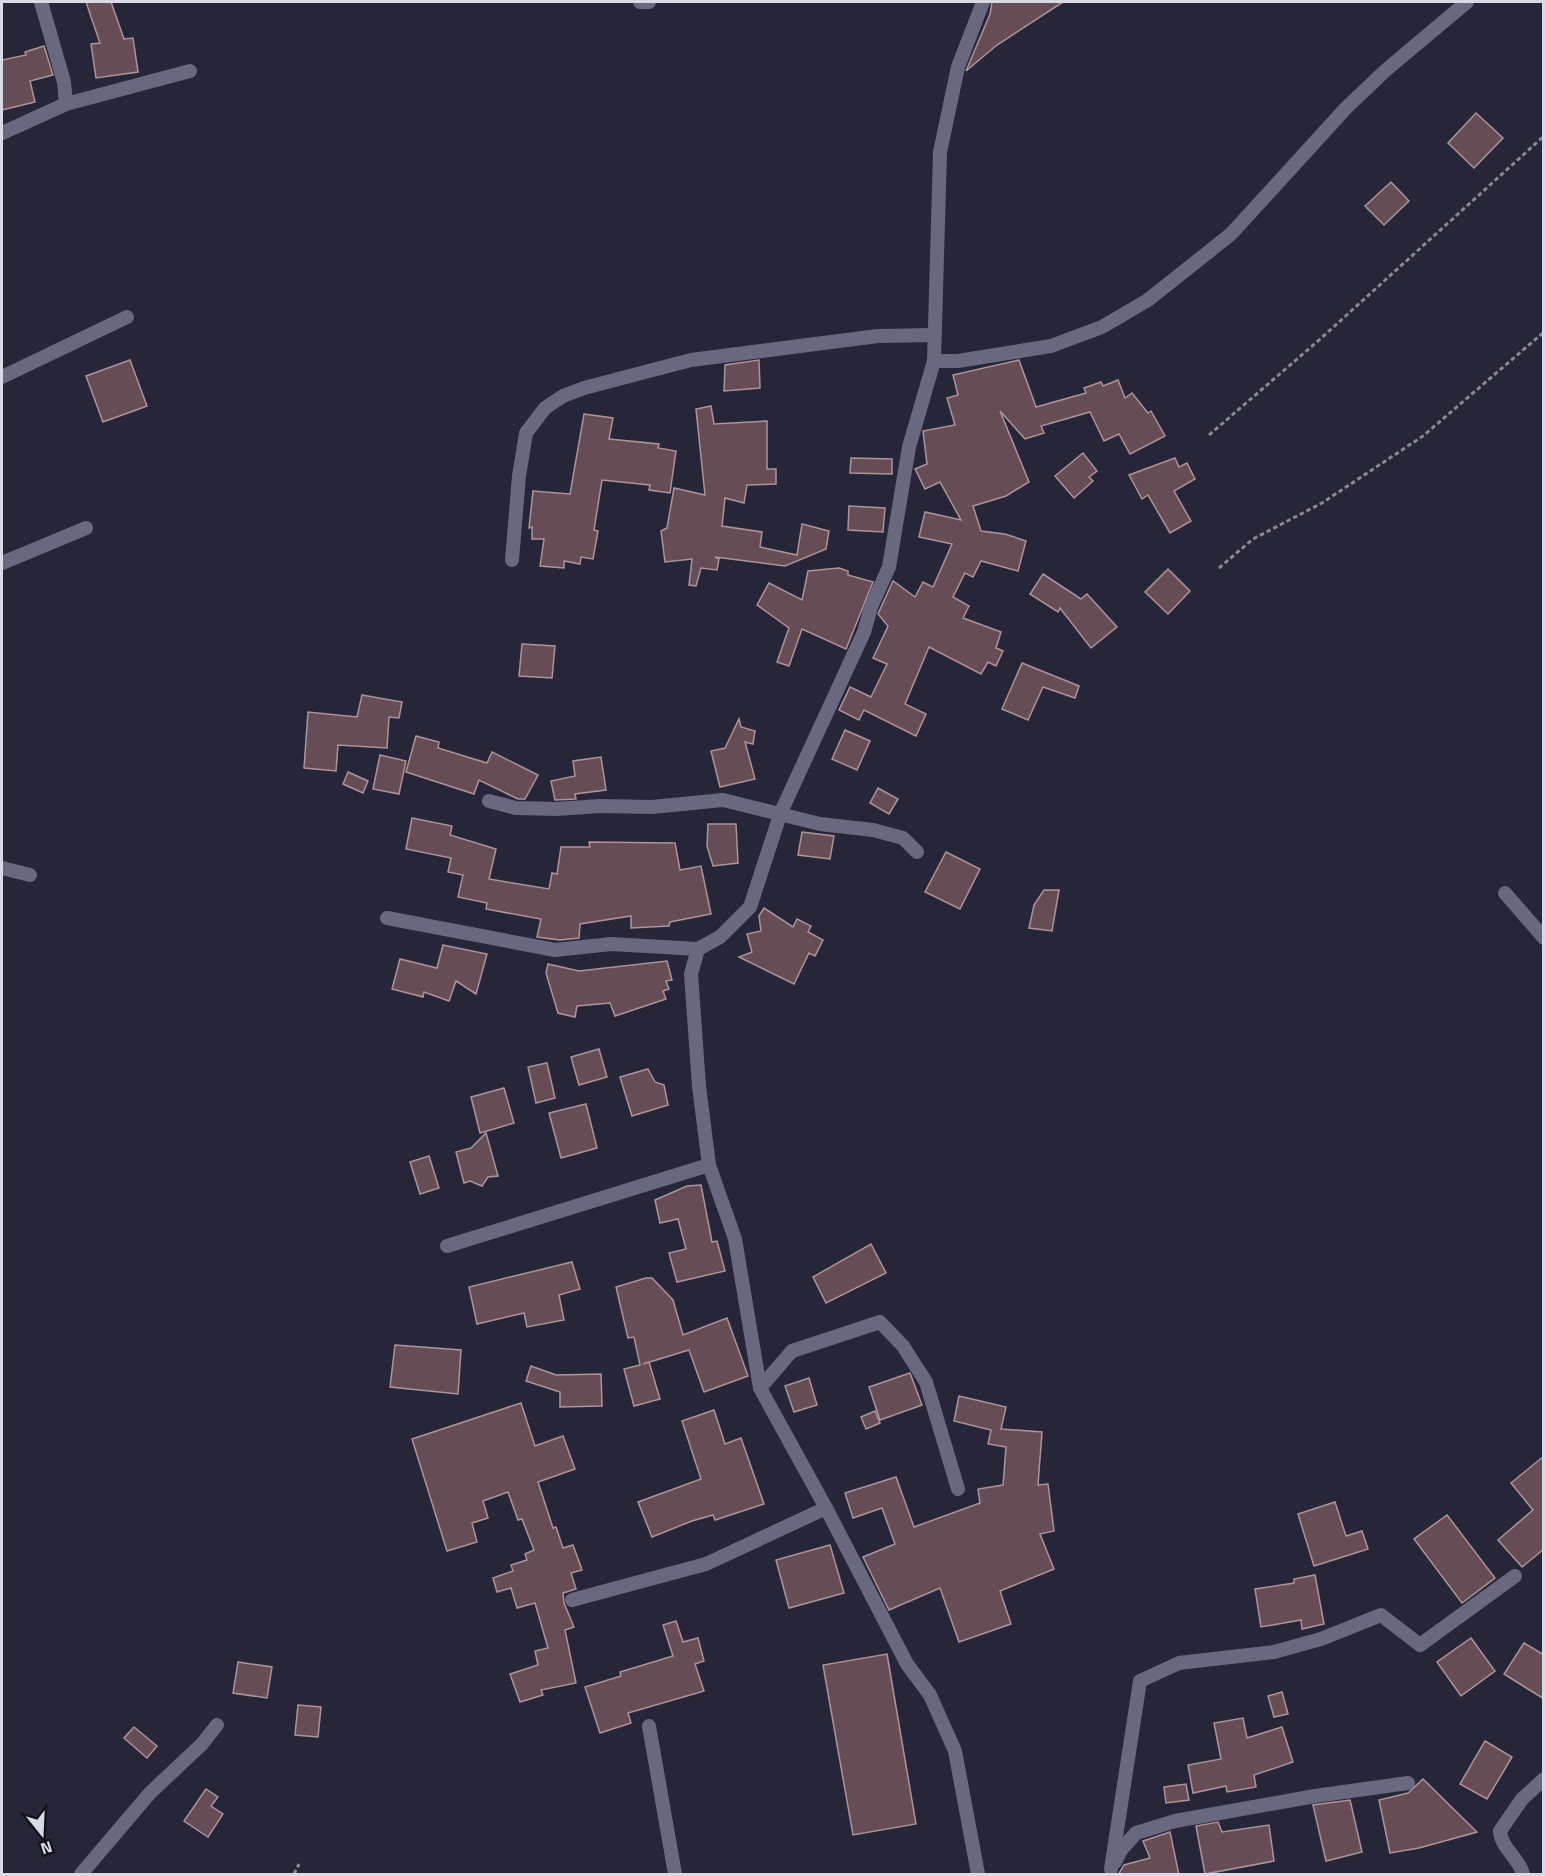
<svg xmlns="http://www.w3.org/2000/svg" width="1545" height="1876" font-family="'Titillium Web',sans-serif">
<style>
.building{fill:#664d55;stroke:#ae939b;stroke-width:1.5}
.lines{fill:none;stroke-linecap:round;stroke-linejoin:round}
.path{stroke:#898898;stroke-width:3;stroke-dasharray:4.5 3;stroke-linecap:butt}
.street{stroke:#69687e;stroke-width:14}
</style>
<rect width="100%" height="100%" fill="#272639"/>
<g class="building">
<polygon points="86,2 111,2 124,39 133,38 138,72 96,78 91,44 100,43"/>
<polygon points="992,2 1063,2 997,45 966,71 990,14"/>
<polygon points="44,46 53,75 30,81 35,102 2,110 2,60 26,55 25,52"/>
<polygon points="1476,113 1503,138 1474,168 1448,143"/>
<polygon points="1391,182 1409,201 1384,225 1365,206"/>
<polygon points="130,360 147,406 103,422 86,376"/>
<polygon points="759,360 760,388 724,391 725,365"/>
<polygon points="1019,360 1036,407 1086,393 1084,388 1101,382 1103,386 1118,380 1125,398 1132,393 1148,413 1151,411 1165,436 1130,454 1119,434 1104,441 1090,412 1041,426 1044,433 1025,439 1000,411 1029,482 1006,496 973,506 981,531 1005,534 1026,541 1018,571 981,561 973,577 965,573 953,597 969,606 963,618 1001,632 996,648 1003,651 996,666 988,662 981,674 929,647 905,704 926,714 916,736 864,710 859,720 839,710 850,687 871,697 887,664 873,658 888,626 878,614 893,581 915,597 923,582 933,587 952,544 919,537 925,512 961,520 940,482 925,489 915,469 927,464 923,431 955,425 947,398 958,395 953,375"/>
<polygon points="711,406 714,424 767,421 767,469 776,469 776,484 747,485 744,503 725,498 722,526 762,532 760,547 797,555 802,524 829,531 826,549 785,566 715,557 719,559 717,570 701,568 696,586 689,585 692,559 665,562 661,531 667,528 674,488 705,495 696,409"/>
<polygon points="584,414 613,418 609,439 659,444 658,448 676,451 670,493 649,490 650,485 602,480 594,530 598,531 593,559 581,557 580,564 564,561 564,568 540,566 544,539 532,539 532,527 529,528 533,491 570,494"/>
<polygon points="1083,453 1097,471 1089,477 1093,481 1074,498 1055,476"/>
<polygon points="851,458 892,459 892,474 850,473"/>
<polygon points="1175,458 1179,467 1187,463 1195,479 1174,491 1191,521 1170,533 1148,495 1142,499 1129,475"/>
<polygon points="849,506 885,508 883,532 848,530"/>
<polygon points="839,568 848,571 848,575 873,582 846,649 802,629 789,666 777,662 789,628 757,605 769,583 802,600 808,571"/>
<polygon points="1168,569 1190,591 1168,614 1145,592"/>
<polygon points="1043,574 1081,599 1087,594 1117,627 1091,648 1060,608 1058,612 1030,594"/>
<polygon points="522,644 555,646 552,678 519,676"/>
<polygon points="1022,663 1079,686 1075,698 1043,687 1028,720 1002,709"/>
<polygon points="362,695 402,702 399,718 389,717 387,748 338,745 336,771 304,768 308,712 357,717"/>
<polygon points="739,719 741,727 755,731 753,744 745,742 755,779 720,787 711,751 725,748"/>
<polygon points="845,730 870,741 857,770 832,759"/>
<polygon points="416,736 439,742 438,748 487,763 492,752 538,775 525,799 518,799 479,780 474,794 406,772"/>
<polygon points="380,755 406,761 399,794 373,789"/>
<polygon points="601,757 606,790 575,794 576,799 555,800 551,781 575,776 573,761"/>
<polygon points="348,772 368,781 363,793 343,784"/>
<polygon points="878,788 898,799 889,814 870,803"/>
<polygon points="412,818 452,826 450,835 496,849 489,879 549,889 552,873 557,874 561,847 590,847 589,842 675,843 680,870 701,866 711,914 670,922 669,926 631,928 631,916 580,924 579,938 560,940 537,937 541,919 486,909 487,903 458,897 463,875 448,872 451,858 406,849"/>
<polygon points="708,824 736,824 738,863 713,866 707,846"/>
<polygon points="802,832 834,836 830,859 798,855"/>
<polygon points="946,852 980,869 960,909 925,892"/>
<polygon points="1044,890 1059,890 1052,931 1029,928 1034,905"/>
<polygon points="764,908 793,927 797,919 811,926 808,932 823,940 815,956 809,953 794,984 739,957 752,952 747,934 761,931 759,916"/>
<polygon points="443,945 487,954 476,994 456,981 449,1001 424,992 423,997 392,989 400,959 437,968"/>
<polygon points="667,961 672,980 666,981 669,989 663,991 666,999 615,1016 610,1003 577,1006 575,1017 558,1013 546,973 548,964 579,971"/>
<polygon points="599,1049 607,1077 579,1085 571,1057"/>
<polygon points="547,1063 555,1098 536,1103 528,1067"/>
<polygon points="648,1069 655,1082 664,1085 668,1105 632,1116 620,1077"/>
<polygon points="504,1088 514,1123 480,1133 471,1097"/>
<polygon points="586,1104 597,1148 561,1158 549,1113"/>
<polygon points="486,1133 498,1176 488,1177 482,1186 470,1181 464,1183 456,1152 471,1148"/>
<polygon points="429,1156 439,1188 420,1194 410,1162"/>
<polygon points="701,1185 712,1242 717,1241 725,1271 677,1282 669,1253 686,1249 678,1219 660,1223 655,1200 687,1186"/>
<polygon points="871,1244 886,1273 826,1303 813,1277"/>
<polygon points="572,1262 580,1289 559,1295 564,1320 527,1327 524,1313 477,1324 469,1287"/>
<polygon points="646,1278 652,1278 673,1300 683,1335 727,1318 748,1376 704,1392 689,1350 643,1364 649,1362 660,1399 634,1406 624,1369 640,1365 634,1337 628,1338 616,1287"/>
<polygon points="395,1345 461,1350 458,1394 390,1387"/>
<polygon points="531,1366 556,1375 601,1374 602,1406 560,1407 560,1392 526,1381"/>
<polygon points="910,1373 922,1405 880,1420 869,1387"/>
<polygon points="809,1378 817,1405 794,1412 785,1386"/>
<polygon points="959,1396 1006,1407 1001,1429 1042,1432 1038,1485 1048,1484 1054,1531 1040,1534 1054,1569 1000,1591 1011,1624 959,1642 940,1588 889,1610 863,1557 895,1544 882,1508 853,1518 845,1493 896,1477 914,1527 980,1503 978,1489 1003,1485 1006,1447 988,1444 991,1430 954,1421"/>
<polygon points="521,1403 535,1446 563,1436 575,1469 538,1482 553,1528 556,1527 563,1548 573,1545 582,1570 571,1573 576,1589 563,1593 564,1603 574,1627 565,1630 576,1683 541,1690 543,1695 520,1702 510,1674 538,1665 535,1651 548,1648 535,1603 517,1608 511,1588 497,1592 493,1578 513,1571 511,1565 527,1560 525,1554 534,1550 522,1519 518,1520 508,1492 483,1501 488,1518 472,1523 477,1542 447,1551 412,1439"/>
<polygon points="714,1410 725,1444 741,1438 764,1504 715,1520 713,1515 692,1521 652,1537 638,1502 701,1479 682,1421"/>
<polygon points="875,1411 880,1423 866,1429 861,1417"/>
<polygon points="1544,1456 1544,1549 1522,1567 1498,1540 1533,1510 1511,1483"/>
<polygon points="1335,1502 1346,1536 1362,1531 1368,1549 1314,1566 1298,1514"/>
<polygon points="1447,1515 1495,1578 1462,1603 1414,1539"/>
<polygon points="830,1545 844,1593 789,1608 776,1560"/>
<polygon points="1315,1575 1324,1624 1302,1629 1301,1620 1261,1627 1255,1589 1294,1583 1294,1579"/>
<polygon points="676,1621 683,1642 698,1638 704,1661 695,1664 704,1691 628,1713 631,1723 600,1733 585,1687 621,1676 620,1672 673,1656 663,1625"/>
<polygon points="1471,1638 1495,1671 1461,1696 1437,1662"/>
<polygon points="1524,1643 1544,1655 1544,1699 1504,1674"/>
<polygon points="887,1654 916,1824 853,1835 823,1665"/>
<polygon points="238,1662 272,1667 267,1698 233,1693"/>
<polygon points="1282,1692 1288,1714 1274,1717 1268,1696"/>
<polygon points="298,1705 321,1707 318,1737 295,1735"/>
<polygon points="1243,1718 1247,1738 1282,1727 1293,1762 1254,1775 1256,1787 1227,1792 1226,1786 1193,1793 1188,1765 1221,1759 1214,1723"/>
<polygon points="134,1727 157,1746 147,1758 124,1738"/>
<polygon points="1485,1741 1512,1757 1487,1799 1460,1784"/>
<polygon points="1423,1779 1477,1832 1419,1848 1390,1853 1379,1800 1408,1793"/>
<polygon points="1186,1784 1189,1800 1166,1803 1164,1787"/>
<polygon points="206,1789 218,1797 211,1806 223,1814 208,1837 184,1821"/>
<polygon points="1350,1800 1362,1852 1326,1861 1313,1805"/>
<polygon points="1218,1822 1222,1832 1269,1825 1274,1861 1205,1874 1196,1826"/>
<polygon points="1170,1832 1179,1875 1118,1875 1124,1865 1150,1858 1143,1841"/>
</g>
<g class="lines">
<g class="path">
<polyline points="1209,435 1318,341 1544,136"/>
<polyline points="1219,568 1253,539 1322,503 1423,436 1544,332"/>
<polyline points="294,1874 299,1864"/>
</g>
<g class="street">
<polyline points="41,2 64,82 66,104"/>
<polyline points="640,2 649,2"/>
<polyline points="2,133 66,104 190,71"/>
<polyline points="934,361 958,361 1051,346 1102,327 1148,300 1231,234 1346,108 1386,70 1467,2"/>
<polyline points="2,377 127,317"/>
<polyline points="512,560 519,476 526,433 545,408 563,396 584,388 691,360 878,336 933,335"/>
<polyline points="2,563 86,528"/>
<polyline points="489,801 516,808 556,809 600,806 652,807 723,800 820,824 873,830 903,838 917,852"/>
<polyline points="2,868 30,875"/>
<polyline points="1505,893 1544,938"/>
<polyline points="387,918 555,950 611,944 698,949"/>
<polyline points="709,1165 735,1239 760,1388 826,1508 907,1664 930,1695 955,1751 978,1874"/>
<polyline points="447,1246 709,1165 699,1086 691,974 698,949 720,937 750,907 781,812 864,632 871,607 889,567 909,447 934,361 940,152 958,67 983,2"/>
<polyline points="760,1388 792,1351 880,1322 903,1346 926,1382 958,1489"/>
<polyline points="572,1600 706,1564 826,1508"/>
<polyline points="649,1726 675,1874"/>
<polyline points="1115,1862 1121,1850 1136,1833 1175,1821 1315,1796 1408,1783"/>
<polyline points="1111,1869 1140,1681 1179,1663 1274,1652 1321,1639 1381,1615 1420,1645 1515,1576"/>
<polyline points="81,1874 150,1793 202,1744 217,1725"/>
<path d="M 1523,1874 C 1519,1858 1501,1848 1500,1831 L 1522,1799 L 1544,1779"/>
</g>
</g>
<rect width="1545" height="1876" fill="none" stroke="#dadae6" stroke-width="6"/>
<g transform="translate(42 1834) rotate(162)" stroke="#111119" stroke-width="4.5" paint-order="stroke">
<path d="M0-4.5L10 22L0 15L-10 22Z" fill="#dadae6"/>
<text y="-9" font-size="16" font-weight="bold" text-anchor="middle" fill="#dadae6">N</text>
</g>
</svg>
